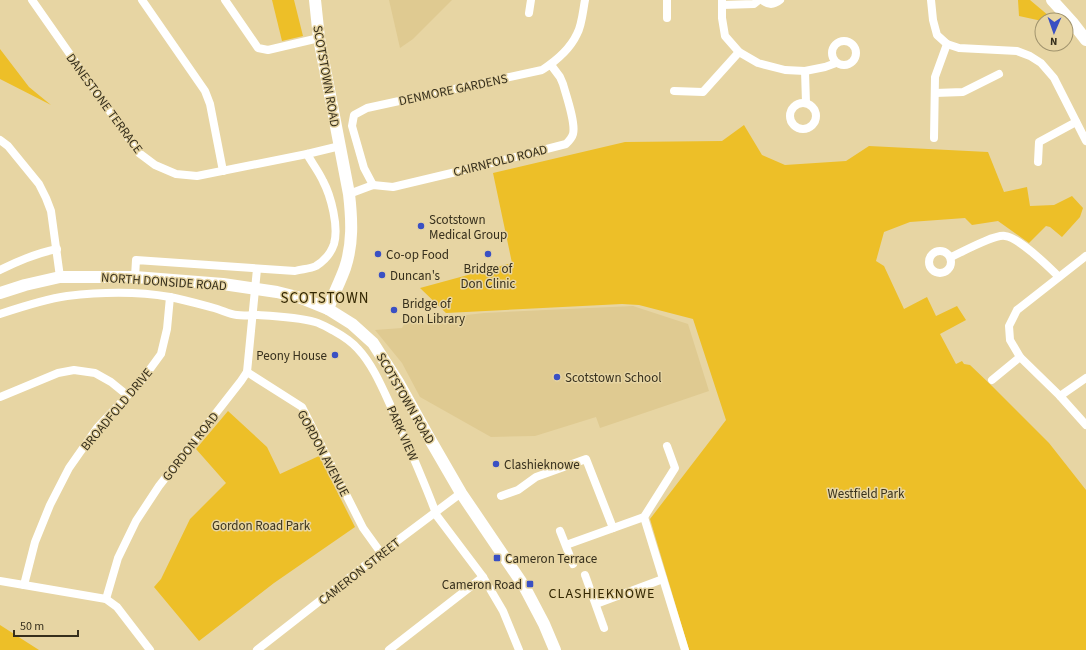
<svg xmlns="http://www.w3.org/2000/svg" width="1086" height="650" font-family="'Source Sans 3',sans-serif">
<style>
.built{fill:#dfca91}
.green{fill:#edbf28}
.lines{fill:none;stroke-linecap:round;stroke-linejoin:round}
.street{stroke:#fff;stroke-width:8}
.secondary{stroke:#fff;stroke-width:12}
.poi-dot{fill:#3a50c3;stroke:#e7d5a3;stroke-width:1.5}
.labels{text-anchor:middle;stroke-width:3;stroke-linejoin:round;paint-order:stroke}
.street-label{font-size:13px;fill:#362f1c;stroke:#e7d5a3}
.poi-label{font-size:13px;fill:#362f1c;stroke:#e7d5a3;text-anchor:start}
.park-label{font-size:13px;fill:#3b331b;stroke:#e7d5a3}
.neighbourhood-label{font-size:14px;letter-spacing:1px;fill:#342803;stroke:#e7d5a3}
.quarter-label{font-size:15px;letter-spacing:1px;fill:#342803;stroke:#e7d5a3}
</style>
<rect width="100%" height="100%" fill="#e7d5a3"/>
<g class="built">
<polygon points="389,0 452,0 413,39 400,48"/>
<polygon points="633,306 688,324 709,391 600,428 596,417 535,436 491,437 420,397 402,363 375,330 402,328 405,322 484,313"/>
</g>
<g class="green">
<polygon points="272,0 294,0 303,36 282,41"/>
<polygon points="1018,0 1030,0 1049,16 1048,20 1042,21 1019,16"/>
<polygon points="0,49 29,87 51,105 0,79"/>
<polygon points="744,125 762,155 785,165 846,161 869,146 988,152 1004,192 1027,187 1030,206 1054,205 1072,196 1083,208 1080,217 1062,237 1050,227 1046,226 1029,243 998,221 972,225 965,218 910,222 884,232 876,261 884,266 904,309 927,297 936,316 957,306 966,320 940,334 956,364 962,361 964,364 970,365 992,386 1049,443 1086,490 1086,650 689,650 650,519 726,420 693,319 639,305 622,304 446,313 420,288 512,263 493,173 625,142 722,141"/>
<polygon points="228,411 267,447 280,474 319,456 355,527 274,583 199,641 154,587 161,579 190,519 226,483 196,449"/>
<polygon points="0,625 39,650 0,650"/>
</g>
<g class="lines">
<g class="street">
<polyline points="32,0 139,153 155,165 176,174 197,176 307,154 340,146"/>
<polyline points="142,0 205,91 210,104 223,171"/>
<polyline points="225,0 258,48 268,50 319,38"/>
<polyline points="722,0 722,18 725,36 739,52 758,63 785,70 805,71 825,67 836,63"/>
<path d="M 762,0 C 768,5 774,5 780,0"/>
<polyline points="931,0 933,20 937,35 947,44 959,48 1017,51 1030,56 1041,63 1054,78 1086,141"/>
<polyline points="722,5 754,4 759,0"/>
<polyline points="529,13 531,0"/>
<polyline points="667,18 667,0"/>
<circle cx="844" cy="53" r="12"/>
<polyline points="805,71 806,103"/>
<polyline points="674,91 703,92 739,52"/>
<polyline points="935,93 963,92 999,74"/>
<circle cx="803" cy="116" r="13"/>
<polyline points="934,138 935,77 947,44"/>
<polyline points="0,140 8,146 39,184 46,198 51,211 60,277"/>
<polyline points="1038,162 1039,142 1076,122"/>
<path d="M 373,185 L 364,168 L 352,126 L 354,115 L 367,108 L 542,70 C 556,61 570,49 577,34 C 582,25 583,10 585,0"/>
<path d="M 349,194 L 373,185 L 393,187 L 456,172 L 566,144 C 569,141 572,138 573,134 C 576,123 566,95 563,84 L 560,77 L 551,65"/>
<circle cx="940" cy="262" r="11"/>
<polyline points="1086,256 1017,310 1009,326 1010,340 1020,357 1060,396 1086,425"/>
<path d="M 951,257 C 962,252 995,234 1005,236 C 1018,237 1049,267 1059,277"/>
<path d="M 0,270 C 18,261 37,253 57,249"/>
<path d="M 135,277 L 136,260 L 295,271 C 302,269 310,269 316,266 C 324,261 331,253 334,244 C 339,227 331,196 323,181 C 319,172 312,163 307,154"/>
<path d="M 0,314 C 21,307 46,299 67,296 C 101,292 136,291 170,297 C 185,300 199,304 214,308 C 222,310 229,314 237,315 C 244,316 251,315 258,315 C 276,316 298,317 315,322 C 322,324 328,328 334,331 C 343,336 352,342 358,349 C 374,366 384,392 394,413 C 409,447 424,481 437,516 L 483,577 L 503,611 L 519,650"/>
<polyline points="247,372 302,407 363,528 381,553"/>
<polyline points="992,380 1020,357"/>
<polyline points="1060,396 1086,378"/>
<polyline points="0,397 58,373 74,370 95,373 111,382 127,395"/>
<polyline points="501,496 518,490 536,477 586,459 613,528"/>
<polyline points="644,517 685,650"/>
<polyline points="560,531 573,564"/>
<polyline points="566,545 644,517 675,468 667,446"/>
<polyline points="585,575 604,628"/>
<polyline points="0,581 24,585 35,542 50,505 69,468 97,428 142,380 161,354 167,329 170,297"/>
<polyline points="24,585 106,599 117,607 150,650"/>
<polyline points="106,599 118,558 136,521 159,486 209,422 241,381 247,372 257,269"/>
<polyline points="596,604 663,579"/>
<polyline points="257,650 381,553 461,493"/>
<polyline points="389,650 483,577"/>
</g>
<g class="secondary">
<path d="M 315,0 L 319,38 L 349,194 C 352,220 353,244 345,268 C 340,282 333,295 328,309"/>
<polyline points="1052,0 1072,22 1086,40"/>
<polyline points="0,293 25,285 60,277 135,277 223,284 277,292 301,298 328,309 352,324 373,343 398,382 428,436 461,493 524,586 544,624 555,650"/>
</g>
</g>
<g class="poi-dot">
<circle cx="421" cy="226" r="4"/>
<circle cx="378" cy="254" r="4"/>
<circle cx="488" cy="254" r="4"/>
<circle cx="382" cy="275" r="4"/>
<circle cx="394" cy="310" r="4"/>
<circle cx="335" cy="355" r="4"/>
<circle cx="557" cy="377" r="4"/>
<circle cx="496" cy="464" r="4"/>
<rect x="493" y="554" width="8" height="8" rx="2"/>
<rect x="526" y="580" width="8" height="8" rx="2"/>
</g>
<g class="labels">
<g class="street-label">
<text transform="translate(327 76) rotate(80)" y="5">SCOTSTOWN ROAD</text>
<text transform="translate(453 89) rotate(-12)" y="5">DENMORE GARDENS</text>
<text transform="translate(105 103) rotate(54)" y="5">DANESTONE TERRACE</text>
<text transform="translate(500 160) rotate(-14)" y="5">CAIRNFOLD ROAD</text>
<text transform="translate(164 281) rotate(4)" y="5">NORTH DONSIDE ROAD</text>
<text transform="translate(406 398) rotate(60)" y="5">SCOTSTOWN ROAD</text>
<text transform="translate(116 409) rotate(-50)" y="5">BROADFOLD DRIVE</text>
<text transform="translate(403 433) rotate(66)" y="5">PARK VIEW</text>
<text transform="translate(190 446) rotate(-52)" y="5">GORDON ROAD</text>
<text transform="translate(324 453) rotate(62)" y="5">GORDON AVENUE</text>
<text transform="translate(359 571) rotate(-38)" y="5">CAMERON STREET</text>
</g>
<g class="poi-label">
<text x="429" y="224">Scotstown<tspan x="429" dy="15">Medical Group</tspan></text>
<text x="386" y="259">Co-op Food</text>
<text x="488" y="273" text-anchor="middle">Bridge of<tspan x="488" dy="15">Don Clinic</tspan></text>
<text x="390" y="280">Duncan's</text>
<text x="402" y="308">Bridge of<tspan x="402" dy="15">Don Library</tspan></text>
<text x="327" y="360" text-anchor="end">Peony House</text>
<text x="565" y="382">Scotstown School</text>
<text x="504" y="469">Clashieknowe</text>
<text x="505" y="563">Cameron Terrace</text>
<text x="522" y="589" text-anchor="end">Cameron Road</text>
</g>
<g class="park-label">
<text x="866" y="498">Westfield Park</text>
<text x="261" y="530">Gordon Road Park</text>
</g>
<g class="neighbourhood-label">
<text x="602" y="598">CLASHIEKNOWE</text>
</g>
<g class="quarter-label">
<text x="325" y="303">SCOTSTOWN</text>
</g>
</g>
<g transform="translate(1054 32) rotate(182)"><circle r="19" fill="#e7d5a3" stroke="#a0936d"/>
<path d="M0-3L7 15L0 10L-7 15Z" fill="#3a50c3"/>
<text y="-6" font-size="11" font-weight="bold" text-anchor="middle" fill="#362f1c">N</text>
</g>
<path d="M14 630v6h64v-6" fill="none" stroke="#362f1c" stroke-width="2"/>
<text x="20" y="630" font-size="12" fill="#362f1c" stroke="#e7d5a3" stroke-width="3" paint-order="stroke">50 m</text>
</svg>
